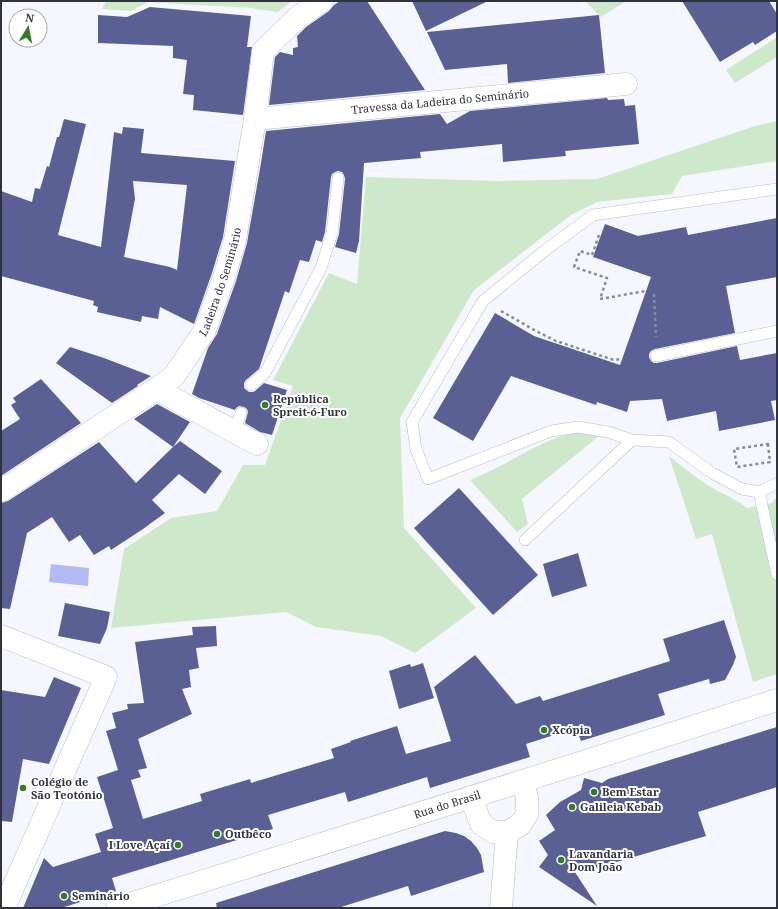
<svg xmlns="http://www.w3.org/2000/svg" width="778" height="909" font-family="'Noto Serif',serif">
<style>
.green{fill:#cee9c9}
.water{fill:#b2bbf4}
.building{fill:#5a6093;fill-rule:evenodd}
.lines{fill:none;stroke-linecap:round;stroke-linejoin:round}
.lane-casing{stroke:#b5bada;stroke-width:12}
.street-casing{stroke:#b5bada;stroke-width:23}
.secondary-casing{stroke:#b5bada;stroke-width:23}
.path{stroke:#8a8b95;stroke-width:2.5;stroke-dasharray:3 3;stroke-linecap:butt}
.lane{stroke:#fff;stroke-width:11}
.street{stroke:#fff;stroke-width:22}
.secondary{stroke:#fff;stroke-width:22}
.poi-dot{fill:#327c22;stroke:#fff;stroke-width:1.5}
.labels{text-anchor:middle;stroke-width:4;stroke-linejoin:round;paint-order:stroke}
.street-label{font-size:11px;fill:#30323e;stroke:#fff}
.poi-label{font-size:11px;font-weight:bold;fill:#30323e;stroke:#fff;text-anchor:start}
</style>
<rect width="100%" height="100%" fill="#f6f7fe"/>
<g class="green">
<polygon points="106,1 292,1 278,12 250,8 148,2 131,11 102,9"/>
<polygon points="585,1 626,1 601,17"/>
<polygon points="777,37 777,57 735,83 726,70"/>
<polygon points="777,121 777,161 682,176 672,194 597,202 571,215 474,290 400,418 404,528 476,608 415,653 381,636 316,627 286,612 111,628 124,549 171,518 217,511 243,465 265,465 293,386 273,380 329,273 357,284 366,177 498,181 597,179 755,126"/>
<path d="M 576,432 L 600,435 L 522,499 L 528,524 L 517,532 L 470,480 C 481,475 493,470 504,464 C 528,451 549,438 576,432 Z"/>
<path d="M 669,456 C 682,466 695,477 709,486 C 722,494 735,498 747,508 L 772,503 L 777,496 L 777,674 L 753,682 L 712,534 L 696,539 Z"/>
</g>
<polygon class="water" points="51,564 89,568 88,586 49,582"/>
<g class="building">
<polygon points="340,1 367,1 425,90 269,105 275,57 280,52 293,55 293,48 298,47 297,36 306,27 329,11 334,5"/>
<polygon points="412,1 488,1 426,31"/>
<polygon points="682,1 769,1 777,14 777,31 755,45 753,42 720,62"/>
<polygon points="150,7 251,16 247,47 252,47 243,115 193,110 194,95 183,94 187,60 173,58 173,46 98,43 98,15 127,17"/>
<polygon points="599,15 605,73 508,83 507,64 445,70 427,32"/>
<polygon points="607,98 608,100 624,99 625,106 635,105 639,144 565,151 566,156 503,162 502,144 420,152 421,158 364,163 359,241 356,253 335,247 339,234 345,179 344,175 342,172 338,171 335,172 332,174 331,177 325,232 322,242 316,240 309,262 300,260 289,293 285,291 259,369 246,380 244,383 244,387 245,389 249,392 253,392 255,391 264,383 287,390 272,435 260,432 245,423 248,412 247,409 244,407 239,406 236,408 235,410 199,398 192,394 208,348 217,334 236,281 247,243 261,163 266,131 440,114 447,124 470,111"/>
<path d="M 64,119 L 86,124 L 58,235 L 101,247 L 114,132 L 122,134 L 123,127 L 144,129 L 141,153 L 235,161 L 223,237 L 212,273 L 194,324 L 160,307 L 158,319 L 142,316 L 141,322 L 97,312 L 98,307 L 93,305 L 94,301 L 1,276 L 1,191 L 32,202 L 35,188 L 40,189 L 47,166 L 49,167 L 57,137 L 59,137 ZM 133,181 L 187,185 L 177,270 L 170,267 L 124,257 L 135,199 Z"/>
<polygon points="777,218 777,277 726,286 735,333 655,349 651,351 649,354 649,357 651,361 654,363 657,363 737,346 740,360 777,353 777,400 771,401 775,420 719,431 716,411 667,421 662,399 630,401 627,412 597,402 596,405 511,376 473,441 433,418 495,313 534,336 620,365 651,277 593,257 605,224 638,236 686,227 688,235"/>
<polygon points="70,347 104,358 151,376 137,385 138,386 112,403 56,363"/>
<polygon points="41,379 81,423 1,476 1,431 20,419 11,405 16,402 13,398"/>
<polygon points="157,404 190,422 173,447 180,441 222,471 205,494 179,474 152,500 165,513 143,529 111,550 109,546 94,555 80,535 69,542 52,517 27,533 10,609 1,608 1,503 8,501 99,442 136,483 173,447 134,419"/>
<polygon points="459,488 538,575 493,615 414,528"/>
<polygon points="578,553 587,586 552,597 543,564"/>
<polygon points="65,603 110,612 107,628 100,644 58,636"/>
<polygon points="724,620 736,657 733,665 725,680 710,684 709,679 658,694 665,715 581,741 576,728 526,744 530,757 430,788 427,777 348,802 345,792 268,815 273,829 112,878 116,891 61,908 23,908 44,858 53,867 101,852 95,834 113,828 97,777 118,770 106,731 116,728 112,713 128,709 127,704 144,703 135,642 193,635 192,627 216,626 217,646 196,648 199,668 189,670 191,687 182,689 192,714 138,739 147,768 138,770 141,777 131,780 143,819 202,801 200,794 250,779 251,783 334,758 331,749 351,742 350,741 397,726 406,754 451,741 434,687 475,655 516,704 540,696 543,701 670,661 663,639"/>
<polygon points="423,663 434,698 399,709 389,671 410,664 411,667"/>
<polygon points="54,677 81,688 49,764 23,759 12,822 1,821 1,690 45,697"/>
<polygon points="777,727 777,787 698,812 706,836 606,865 603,868 571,866 597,906 539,867 548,855 539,841 555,830 546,815 560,802 581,790 584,778 602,783 608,779"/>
<polygon points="445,831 456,833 464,836 471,841 477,848 481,855 484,872 411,896 408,886 338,908 217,908 216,903"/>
</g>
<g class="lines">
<g class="lane-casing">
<g id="lane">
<polyline points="777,189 593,215 543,252 483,301 412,422 416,449 428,479 551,431 578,427 608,432 632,440 669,442 712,473 742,489 759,492 777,483"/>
<polyline points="656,356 777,331"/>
<polyline points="251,385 265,373 321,268 332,233 338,178"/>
<polyline points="234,432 241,413"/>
<polyline points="759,492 777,574"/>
<polyline points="525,540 632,440"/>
</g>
</g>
<g class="street-casing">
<g id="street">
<path id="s1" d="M 255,119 L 626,84"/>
<polyline points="156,389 257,444"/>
<path id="s2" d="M 1,491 L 156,389 L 174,376 L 205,330 L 224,277 L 235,240 L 255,119 L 263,51 L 298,17 L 322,1"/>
<polyline points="1,636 106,677 4,908"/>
<polyline points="471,797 481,824 493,832 507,832 520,825 527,814 527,798 523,781"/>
<polyline points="501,908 507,832"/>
</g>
</g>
<g class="secondary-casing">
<g id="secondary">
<path id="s3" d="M 117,908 L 564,768 L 777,700"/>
</g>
</g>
<g class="path">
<polyline points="599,235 592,255 580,251 574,267 607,278 600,299 646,291"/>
<polyline points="654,294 656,337"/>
<polyline points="501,311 536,331 556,341 614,360 622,359"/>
<polygon points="768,444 770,462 737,467 734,449"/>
</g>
<use href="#lane" class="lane"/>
<use href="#street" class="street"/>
<use href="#secondary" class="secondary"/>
</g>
<g class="poi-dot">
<circle cx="265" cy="405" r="4"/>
<circle cx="544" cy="730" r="4"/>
<circle cx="23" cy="788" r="4"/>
<circle cx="594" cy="792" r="4"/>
<circle cx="572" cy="807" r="4"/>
<circle cx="217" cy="834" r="4"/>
<circle cx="178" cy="845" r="4"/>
<circle cx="561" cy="860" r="4"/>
<circle cx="64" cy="896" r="4"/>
</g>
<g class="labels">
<g class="street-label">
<text dy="4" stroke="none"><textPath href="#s1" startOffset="186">Travessa da Ladeira do Seminário</textPath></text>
<text dy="4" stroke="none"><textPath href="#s2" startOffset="314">Ladeira do Seminário</textPath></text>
<text dy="4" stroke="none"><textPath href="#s3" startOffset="346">Rua do Brasil</textPath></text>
</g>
<g class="poi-label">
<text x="273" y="403">República<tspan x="273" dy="13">Spreit-ó-Furo</tspan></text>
<text x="552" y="734">Xcópia</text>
<text x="31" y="786">Colégio de<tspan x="31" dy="13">São Teotónio</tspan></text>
<text x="602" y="796">Bem Estar</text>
<text x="580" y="811">Galileia Kebab</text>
<text x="225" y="838">Outbêco</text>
<text x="170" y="849" text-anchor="end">I Love Açaí</text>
<text x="569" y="858">Lavandaria<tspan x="569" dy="13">Dom João</tspan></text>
<text x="72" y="900">Seminário</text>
</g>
</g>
<rect width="778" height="909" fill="none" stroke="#30323e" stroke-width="4"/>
<g transform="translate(28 28) rotate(10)"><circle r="19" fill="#ffffff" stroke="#acadb2"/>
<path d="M0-3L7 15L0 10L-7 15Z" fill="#327c22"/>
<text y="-6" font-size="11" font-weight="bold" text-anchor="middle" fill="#30323e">N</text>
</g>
</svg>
